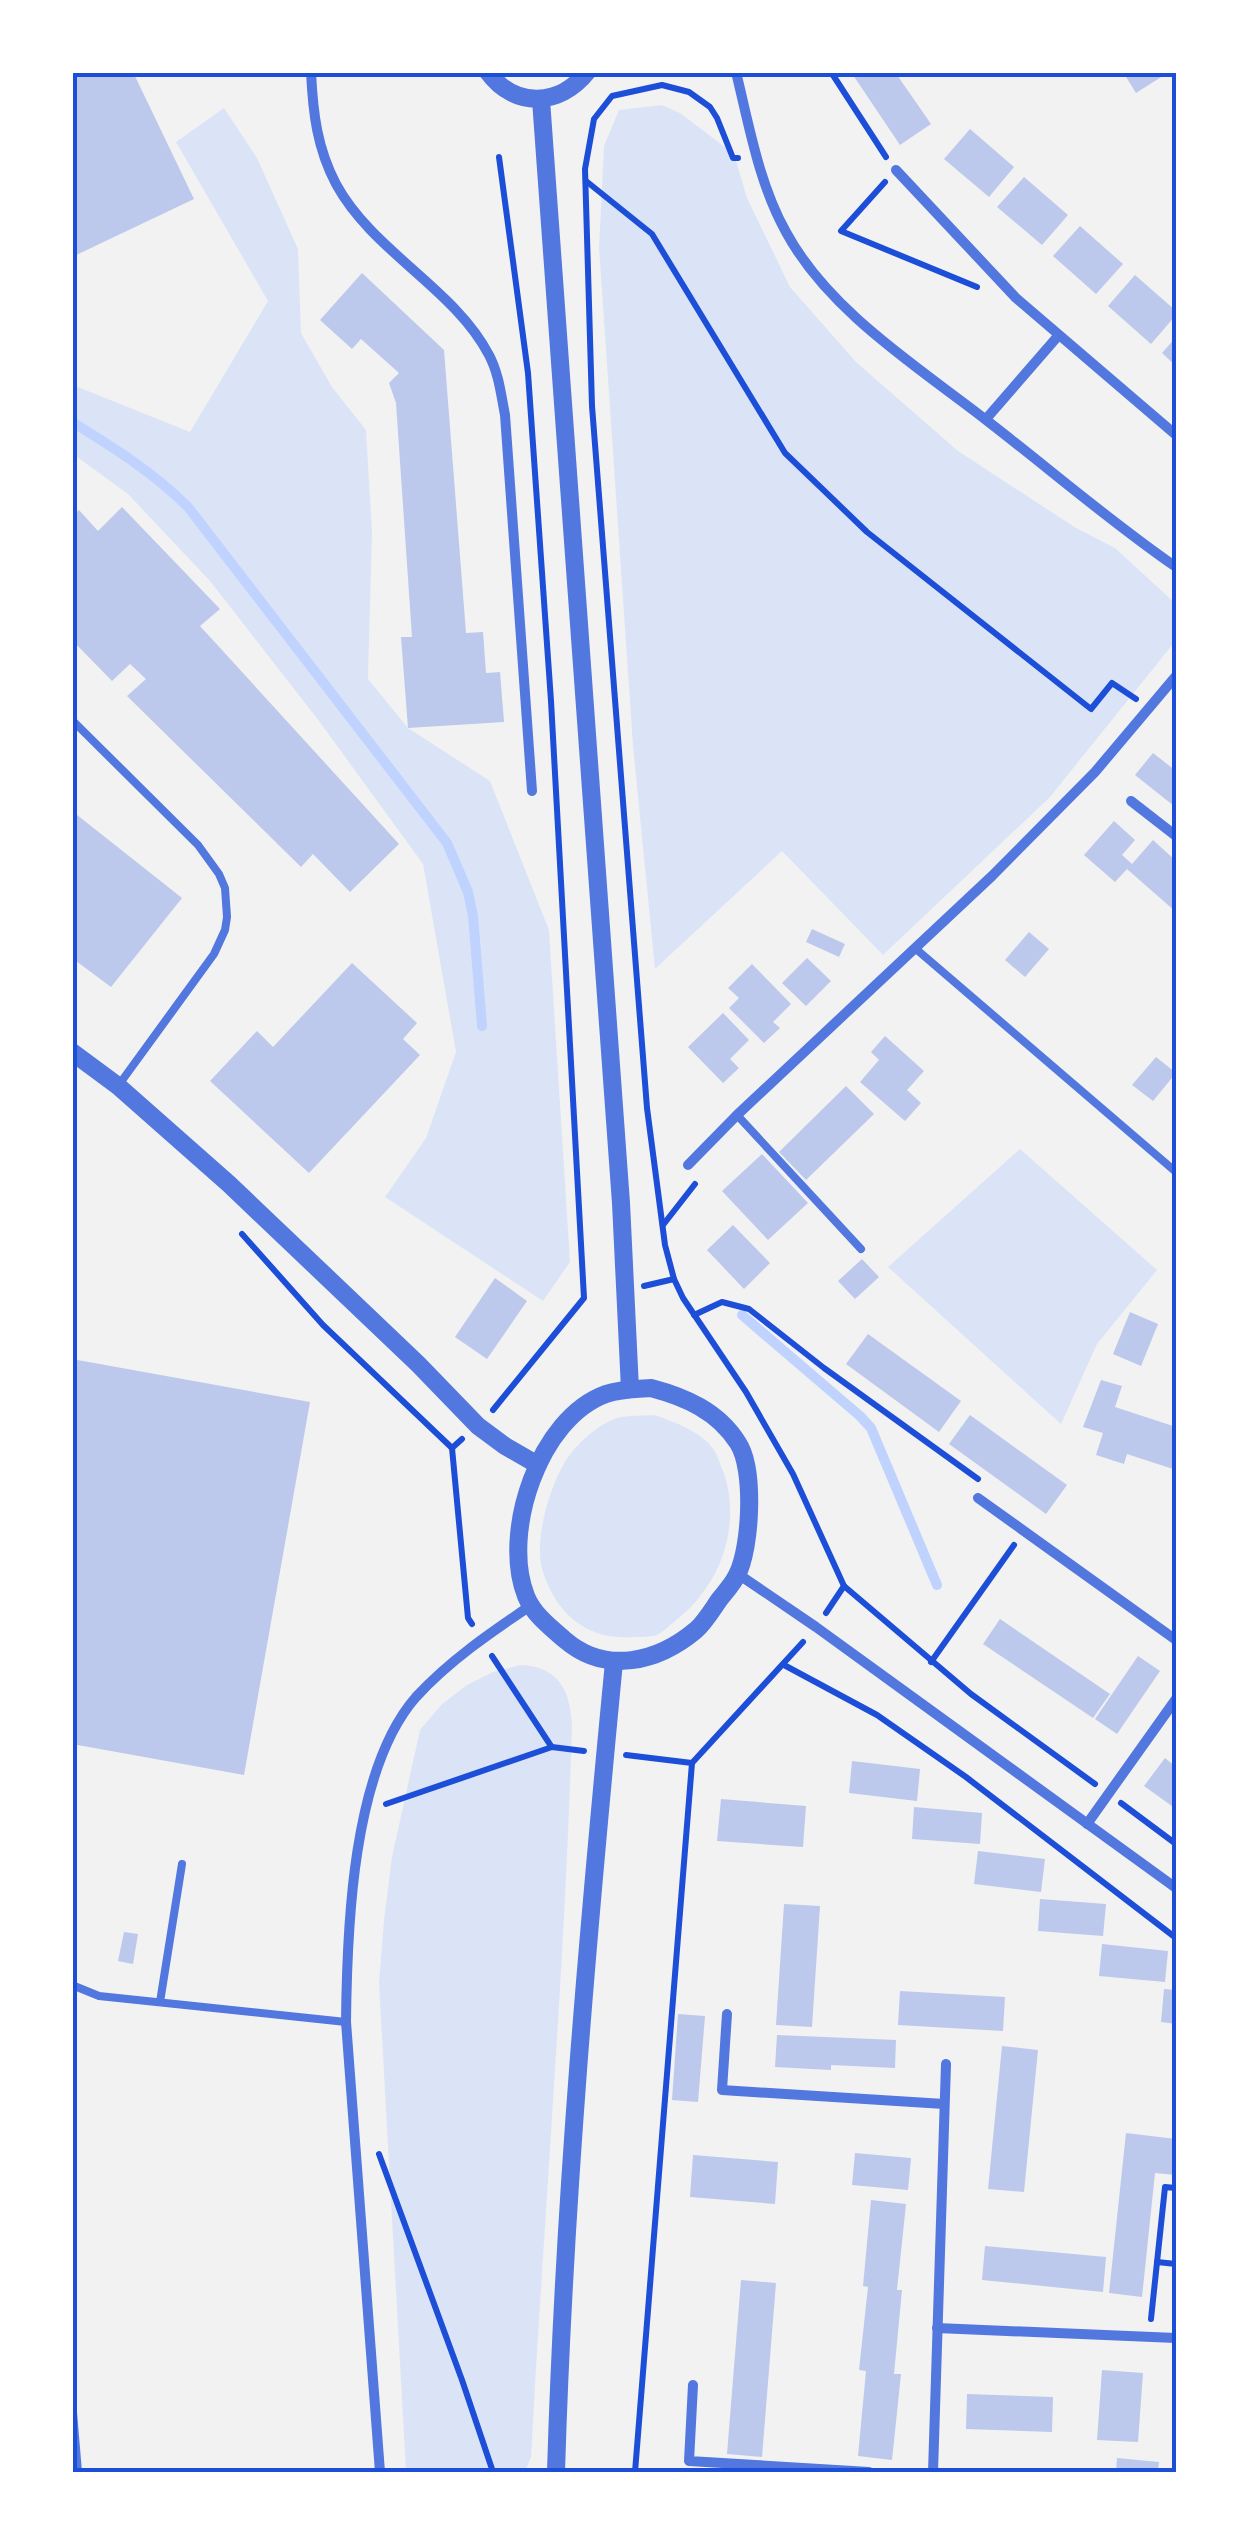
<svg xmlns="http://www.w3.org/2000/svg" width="1249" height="2545" font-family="Barlow,sans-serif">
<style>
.green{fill:#dbe4f7}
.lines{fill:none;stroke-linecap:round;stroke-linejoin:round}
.stream{stroke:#bfd3fe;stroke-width:10}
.building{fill:#bdc9ec}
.path{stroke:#1d4ed8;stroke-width:6}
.service{stroke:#5277de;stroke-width:8}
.minor{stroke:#5277de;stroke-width:10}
.tertiary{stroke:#5277de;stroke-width:18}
.neatline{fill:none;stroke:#1d4ed8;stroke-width:4}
</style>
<rect width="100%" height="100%" fill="#f2f2f2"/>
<g class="green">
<polygon points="662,105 680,113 734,154 747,198 790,287 856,362 958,451 1076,528 1115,548 1176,604 1173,644 1050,797 883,955 782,851 655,969 633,746 599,247 604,146 619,110"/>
<polygon points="224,108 257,158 298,249 301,333 332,387 366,430 372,531 368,679 408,728 490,781 549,930 570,1262 543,1301 385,1197 426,1138 456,1052 423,864 319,721 210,581 128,494 73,454 73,385 190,432 268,301 176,142"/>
<polygon points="1020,1149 1157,1270 1097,1344 1061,1424 888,1267"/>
<path d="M 655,1415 C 676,1423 701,1431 714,1450 C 718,1455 720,1465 723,1471 C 743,1525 720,1587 675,1621 C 670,1625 663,1632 657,1635 C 651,1637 641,1637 634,1637 C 588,1641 557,1615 543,1572 C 533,1543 549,1488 565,1462 C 576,1444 597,1425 617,1418 C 628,1415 644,1416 655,1415 Z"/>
<path d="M 521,1665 C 559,1667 570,1690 572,1725 C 565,1969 544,2213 531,2457 L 525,2472 L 406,2472 L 379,1983 L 384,1920 L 392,1857 L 420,1730 L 442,1704 L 467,1685 L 493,1672 Z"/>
</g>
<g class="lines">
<g class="stream">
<path d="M 72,422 C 114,448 153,472 188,507 L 447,843 L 468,892 L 473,916 L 482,1026"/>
<polyline points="742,1315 860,1416 871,1428 937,1585"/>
</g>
</g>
<g class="building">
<polygon points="72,72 133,72 194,199 72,257"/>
<polygon points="851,72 895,72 931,124 900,145"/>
<polygon points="1123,72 1169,72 1136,93"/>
<polygon points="970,129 1014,167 989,197 944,159"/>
<polygon points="1024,177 1068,215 1042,245 997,207"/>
<polygon points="1080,226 1123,264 1096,294 1053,256"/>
<polygon points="362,273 444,350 466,633 483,632 486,673 500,672 504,722 408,728 401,637 412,637 396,403 389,383 399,373 361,339 352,349 320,320"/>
<polygon points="1135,275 1176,311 1176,315 1151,344 1108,306"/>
<polygon points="1176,337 1176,366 1162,353"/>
<polygon points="122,507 220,609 200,626 399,844 350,892 313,854 301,867 127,696 146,679 130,664 112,681 72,640 72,516 79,510 98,531"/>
<polygon points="1153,753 1176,771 1176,802 1174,806 1135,775"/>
<polygon points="72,811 182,898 111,987 72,958"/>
<polygon points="1114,821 1135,840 1122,855 1132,864 1153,840 1176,861 1176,912 1127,869 1115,882 1084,855"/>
<polygon points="812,929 845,944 839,957 806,942"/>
<polygon points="1029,932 1049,949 1025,977 1005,960"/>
<polygon points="807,958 831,981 806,1006 782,983"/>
<polygon points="352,963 417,1023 403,1039 420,1055 309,1173 210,1081 257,1031 273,1047"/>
<polygon points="752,964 791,1004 773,1022 780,1028 764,1043 729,1008 739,998 728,988"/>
<polygon points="723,1013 749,1040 730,1059 739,1068 723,1083 688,1047"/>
<polygon points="885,1036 924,1071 907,1090 921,1103 905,1121 860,1082 879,1060 871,1052"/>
<polygon points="1156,1057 1176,1073 1153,1101 1132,1085"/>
<polygon points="846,1086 874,1114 806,1180 779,1152"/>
<polygon points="762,1154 808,1203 768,1240 722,1191"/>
<polygon points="733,1225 770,1263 744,1289 707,1250"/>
<polygon points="862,1259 879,1277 855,1299 838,1281"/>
<polygon points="495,1278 527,1301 487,1359 455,1337"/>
<polygon points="1130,1312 1158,1324 1141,1366 1113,1354"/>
<polygon points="868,1334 961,1401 939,1432 846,1364"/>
<polygon points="72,1359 310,1402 244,1775 72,1744"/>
<polygon points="1101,1380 1122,1386 1115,1407 1176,1427 1176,1470 1127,1454 1124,1464 1096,1455 1103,1433 1083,1427"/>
<polygon points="970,1415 1067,1485 1046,1514 949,1444"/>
<polygon points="1000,1619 1110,1694 1093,1718 983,1644"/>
<polygon points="1138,1656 1160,1671 1117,1734 1095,1719"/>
<polygon points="1165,1758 1176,1767 1176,1809 1144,1786"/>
<polygon points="852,1761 920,1769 917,1801 849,1793"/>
<polygon points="721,1799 806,1806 803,1847 717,1841"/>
<polygon points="914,1807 982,1813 980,1844 912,1839"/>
<polygon points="978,1851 1045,1859 1041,1892 974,1884"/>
<polygon points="1040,1899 1106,1904 1103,1936 1038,1931"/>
<polygon points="784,1904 820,1906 812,2027 776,2025"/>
<polygon points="124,1932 138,1934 133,1964 118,1961"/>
<polygon points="1102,1944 1168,1951 1165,1982 1099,1976"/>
<polygon points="1164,1989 1176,1990 1176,2024 1161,2022"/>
<polygon points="900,1991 1005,1997 1003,2031 898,2025"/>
<polygon points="678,2014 705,2016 698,2102 672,2100"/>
<polygon points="777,2035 896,2040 895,2068 831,2065 831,2070 775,2067"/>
<polygon points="1002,2046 1038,2050 1024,2192 988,2189"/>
<polygon points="1126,2133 1176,2139 1176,2175 1155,2173 1142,2297 1109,2293"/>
<polygon points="855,2153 911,2158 908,2190 852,2185"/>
<polygon points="693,2155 778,2162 775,2204 690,2197"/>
<polygon points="871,2200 906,2204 897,2290 902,2290 894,2374 901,2374 892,2460 858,2456 866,2371 859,2370 868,2287 863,2286"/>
<polygon points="985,2246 1106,2257 1103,2292 982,2280"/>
<polygon points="741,2280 776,2283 762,2457 727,2454"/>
<polygon points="1102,2370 1143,2373 1138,2442 1097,2440"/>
<polygon points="967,2394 1053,2397 1052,2432 966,2429"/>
<polygon points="1117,2458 1159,2462 1158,2472 1116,2472"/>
</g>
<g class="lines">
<g class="path">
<polyline points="831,72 886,157"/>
<polyline points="738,158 733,158 717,118 710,107 689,92 662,85 612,96 594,119 585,169 592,406 647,1108 665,1245 674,1279 683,1298 746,1392 793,1474 844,1586 971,1694 1095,1784"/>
<polyline points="586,181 652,234 785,453 867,532 1091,709 1112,683 1136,699"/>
<polyline points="885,182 841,231 977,287"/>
<polyline points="663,1225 695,1184"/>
<polyline points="242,1234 323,1325 452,1448 462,1439"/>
<polyline points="644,1286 674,1279"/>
<polyline points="694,1315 722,1302 749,1309 824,1368 978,1479"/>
<polyline points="493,1410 584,1298 551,701 528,373 499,157"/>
<polyline points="452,1448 468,1618 472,1624"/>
<polyline points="826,1613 844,1586"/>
<polyline points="492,1656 551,1746"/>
<polyline points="931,1662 1014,1545"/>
<polyline points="784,1665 877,1715 966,1777 1176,1938"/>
<polyline points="626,1755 692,1763 635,2472"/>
<polyline points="692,1763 803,1642"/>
<polyline points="1121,1803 1176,1844"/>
<polyline points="386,1804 552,1747 584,1751"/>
<polyline points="379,2154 462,2380 493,2472"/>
<polyline points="1157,2262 1176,2264"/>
<polyline points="1151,2319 1165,2187 1176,2188"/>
</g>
<g class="service">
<polyline points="72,720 198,845 219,874 225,888 227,917 225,930 214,954 118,1086"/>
<polyline points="916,949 1176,1172"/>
<polyline points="737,1115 861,1249"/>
<polyline points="72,1985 99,1996 346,2022"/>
<polyline points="160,2002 182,1864"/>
<polyline points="72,2400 78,2472"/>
</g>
<g class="minor">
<path d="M 311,72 C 313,113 317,148 336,184 C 373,252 454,288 489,355 C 499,374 501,395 505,415 L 532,791"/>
<path d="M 736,72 C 749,125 759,184 786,232 C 829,312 920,368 990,423 C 1052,471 1112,523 1176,567"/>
<polyline points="896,170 1016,298 1176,435"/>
<polyline points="986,419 1058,336"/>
<polyline points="1131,801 1176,836"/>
<polyline points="688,1165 737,1115 992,876 1095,772 1176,676"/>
<polyline points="978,1498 1176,1640"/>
<polyline points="738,1574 816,1627 1176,1888"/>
<polyline points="1087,1824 1176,1699"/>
<polyline points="727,2014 722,2090 944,2104"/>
<polyline points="937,2328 1176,2338"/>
<polyline points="693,2385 689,2461 869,2472"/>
<path d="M 380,2472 L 346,2022 C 347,1928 352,1770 416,1697 C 449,1661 490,1633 530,1606"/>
<polyline points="933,2472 946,2064"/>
</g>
<g class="tertiary">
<path d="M 488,72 C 515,109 560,106 587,72"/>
<polyline points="541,100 621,1203 630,1389"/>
<polyline points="72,1052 118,1086 229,1184 418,1364 478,1426 505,1446 538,1465"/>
<path d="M 651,1388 C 685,1397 718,1411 738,1443 C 755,1469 751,1548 737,1575 C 733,1584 725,1592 719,1600 C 712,1610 705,1622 696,1630 C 658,1662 606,1675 565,1640 C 550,1627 533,1614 526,1596 C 501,1533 539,1418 606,1394 C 620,1389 636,1389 651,1388 Z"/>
<path d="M 556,2472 C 564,2202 588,1932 614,1662"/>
</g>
</g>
<rect width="1249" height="2545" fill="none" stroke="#ffffff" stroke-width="150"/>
<rect x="75" y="75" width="1099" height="2395" class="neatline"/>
</svg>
